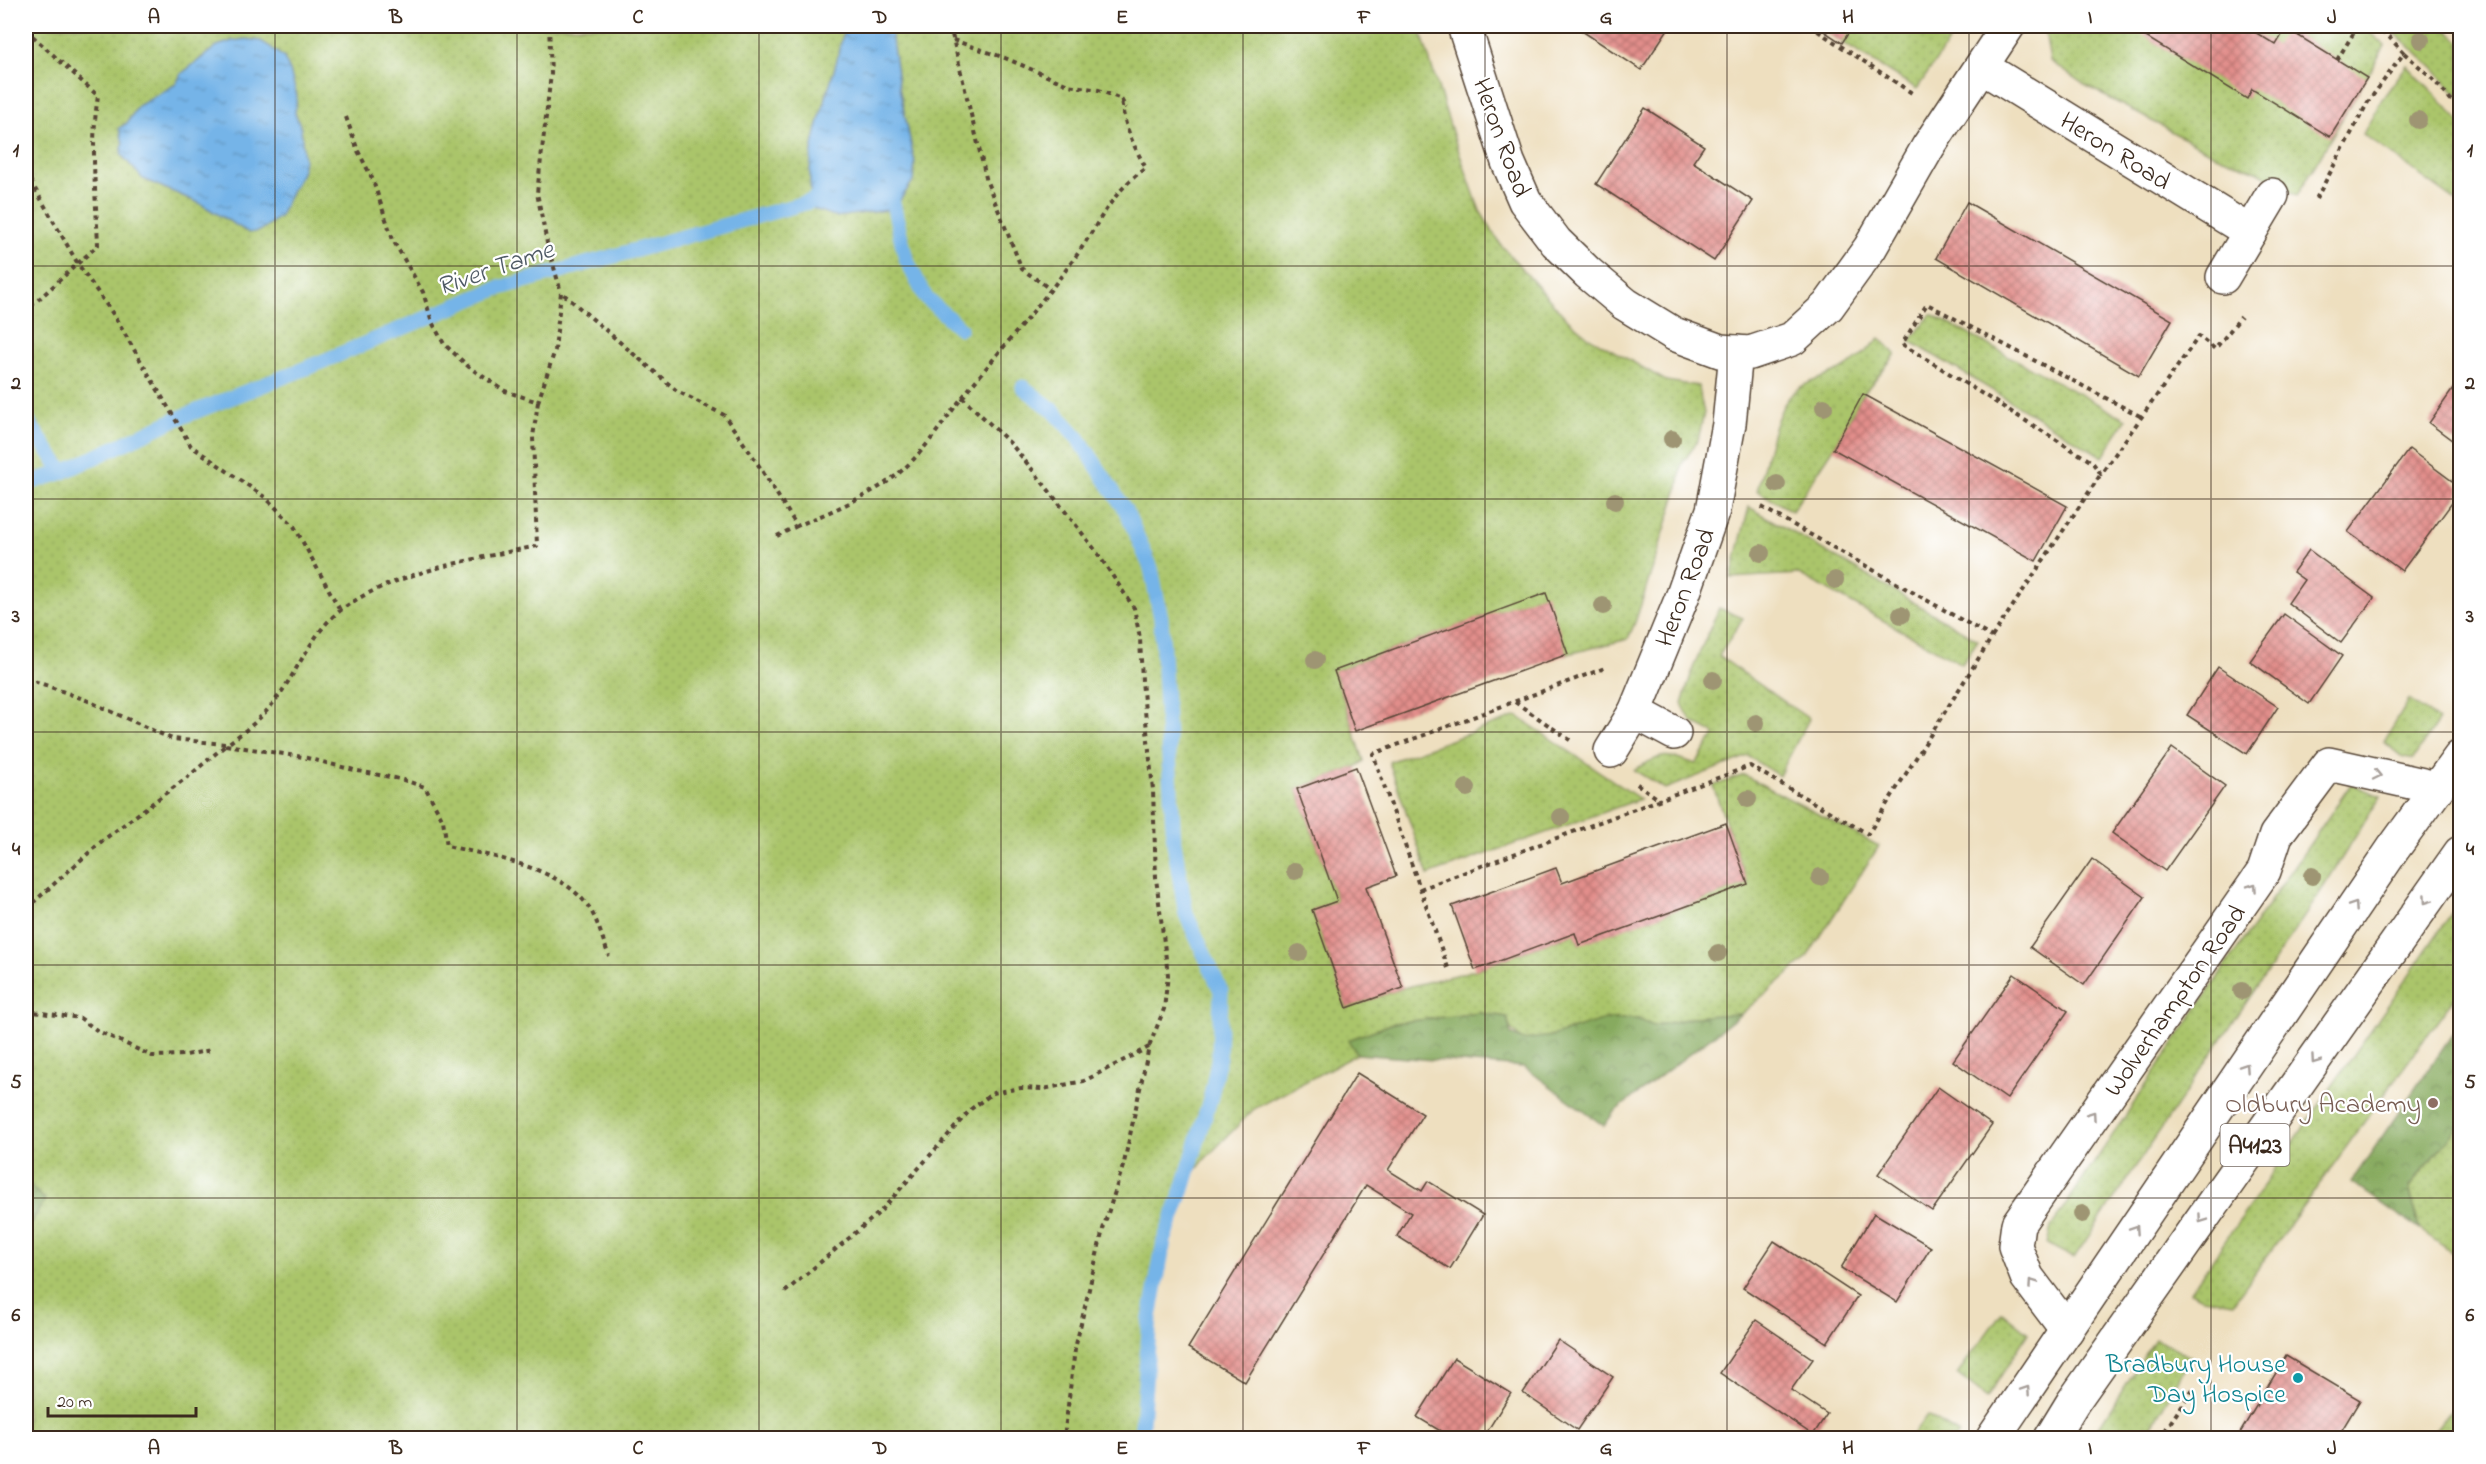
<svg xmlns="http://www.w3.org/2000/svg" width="2486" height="1464" font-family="'Indie Flower',sans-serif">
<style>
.grass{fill:url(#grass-dots);stroke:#727844;stroke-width:1.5}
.forest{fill:url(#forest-crowns);stroke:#616a3e;stroke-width:1.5}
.water{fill:url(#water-ripples);stroke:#586f83;stroke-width:1.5}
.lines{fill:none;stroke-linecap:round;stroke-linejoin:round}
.stream{stroke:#75b4e8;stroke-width:15}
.building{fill:url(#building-cross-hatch)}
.minor-casing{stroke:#564536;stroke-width:36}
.trunk-casing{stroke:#564536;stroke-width:36}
.path{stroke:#564536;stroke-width:4;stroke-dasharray:4.5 4.5;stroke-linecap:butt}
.minor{stroke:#fff;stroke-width:33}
.trunk{stroke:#fff;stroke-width:33}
.tree{fill:#9e9573}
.oneway{stroke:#a79f9a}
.grid{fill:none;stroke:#3b2a1e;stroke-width:1.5;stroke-opacity:0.55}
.education-dot{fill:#8d6e63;stroke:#fff;stroke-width:2}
.culture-dot{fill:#0f9aa8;stroke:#fff;stroke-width:2}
.labels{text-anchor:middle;stroke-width:4.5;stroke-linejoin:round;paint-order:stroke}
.shield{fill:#fff;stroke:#766a62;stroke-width:1.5}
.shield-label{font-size:24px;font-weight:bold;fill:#3b2a1e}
.street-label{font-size:26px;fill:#3b2a1e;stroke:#fff}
.education-label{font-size:26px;fill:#785e54;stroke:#fff;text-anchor:end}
.culture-label{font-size:26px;fill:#0d838f;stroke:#fff;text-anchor:end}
.water-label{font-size:27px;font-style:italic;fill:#4f5a65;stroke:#fff}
.neatline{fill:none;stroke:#3b2a1e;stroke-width:2}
.grid-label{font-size:20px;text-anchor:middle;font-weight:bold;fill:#3b2a1e}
</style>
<defs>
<pattern id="grass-dots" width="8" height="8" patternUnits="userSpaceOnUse" patternTransform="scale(1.5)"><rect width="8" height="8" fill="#aac56b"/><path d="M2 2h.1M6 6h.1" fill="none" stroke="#93a95c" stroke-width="1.8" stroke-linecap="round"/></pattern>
<pattern id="forest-crowns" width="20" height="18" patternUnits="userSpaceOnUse" patternTransform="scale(1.5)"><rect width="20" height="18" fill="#87aa5f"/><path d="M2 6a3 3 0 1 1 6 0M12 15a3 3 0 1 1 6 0" fill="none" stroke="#708b4e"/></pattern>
<pattern id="water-ripples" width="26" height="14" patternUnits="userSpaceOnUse" patternTransform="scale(1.5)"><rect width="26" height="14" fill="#75b4e8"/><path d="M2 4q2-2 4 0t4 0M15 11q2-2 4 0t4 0" fill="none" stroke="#6193bb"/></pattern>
<pattern id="building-cross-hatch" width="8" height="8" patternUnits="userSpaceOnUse" patternTransform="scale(1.5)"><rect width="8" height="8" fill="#e28e8b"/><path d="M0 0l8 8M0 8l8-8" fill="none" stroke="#b87471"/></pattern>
</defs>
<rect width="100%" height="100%" fill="#fff"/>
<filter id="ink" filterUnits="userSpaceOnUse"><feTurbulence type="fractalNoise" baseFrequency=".0167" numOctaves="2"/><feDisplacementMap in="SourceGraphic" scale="12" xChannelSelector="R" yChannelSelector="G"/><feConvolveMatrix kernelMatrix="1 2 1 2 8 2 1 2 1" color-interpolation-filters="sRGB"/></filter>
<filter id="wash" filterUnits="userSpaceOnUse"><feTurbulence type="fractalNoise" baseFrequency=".008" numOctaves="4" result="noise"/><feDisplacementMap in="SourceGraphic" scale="24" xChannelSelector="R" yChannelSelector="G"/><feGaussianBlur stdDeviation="1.35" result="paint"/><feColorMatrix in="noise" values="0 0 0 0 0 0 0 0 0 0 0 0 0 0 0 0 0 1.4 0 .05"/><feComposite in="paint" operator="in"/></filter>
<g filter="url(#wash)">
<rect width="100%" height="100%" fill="#eedfbf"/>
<g class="grass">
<polygon points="26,26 1419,26 1454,138 1480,211 1501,245 1565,317 1589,337 1666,381 1698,386 1704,413 1698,440 1682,464 1678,488 1636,620 1628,639 1568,654 1545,594 1334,671 1364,761 1356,767 1297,789 1337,901 1312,910 1347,1008 1403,988 1475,970 1575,933 1579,944 1748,884 1713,786 1744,775 1879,846 1805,960 1741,1014 1702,1016 1653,1026 1638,1019 1606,1019 1535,1041 1522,1040 1510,1028 1507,1017 1480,1013 1394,1023 1354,1038 1357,1054 1254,1109 1204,1160 1186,1184 1167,1223 1162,1250 1155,1304 1147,1438 26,1438"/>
<polygon points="1816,26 1959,26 1917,89"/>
<polygon points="2048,26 2362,26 2385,46 2297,196 2259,172 2213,154 2085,85 2050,61 2045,31"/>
<polygon points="2387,26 2443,26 2460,42 2460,98 2433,68"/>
<polygon points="2407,65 2460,122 2460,204 2363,134 2382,99"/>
<polygon points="1931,314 2126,419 2103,457 1910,341"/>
<path d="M 1880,338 L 1896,354 L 1863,394 L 1833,449 L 1792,511 L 1757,491 C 1765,466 1774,411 1791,395 C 1804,381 1823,379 1840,370 C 1856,362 1868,350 1880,338 Z"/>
<polygon points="1749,507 1978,640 1962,664 1799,574 1731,578"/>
<path d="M 1719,608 L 1743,618 L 1719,656 L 1809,719 L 1779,776 L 1748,756 L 1665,789 L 1634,770 C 1663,753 1665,753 1696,764 L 1715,734 L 1692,722 L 1682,704 L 1694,665 Z"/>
<polygon points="2409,700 2439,720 2413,759 2401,756 2384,742"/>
<polygon points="1517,716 1640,799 1428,875 1389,762"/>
<polygon points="2351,784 2381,796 2314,902 2074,1258 2047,1244 2051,1227 2221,973"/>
<polygon points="2460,901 2460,990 2233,1303 2203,1298 2190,1292"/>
<polygon points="2460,1125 2460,1258 2419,1229 2409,1187"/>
<polygon points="2002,1312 2028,1333 1987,1398 1957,1374"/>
<polygon points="2155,1339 2191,1357 2145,1438 2092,1438"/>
<polygon points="2460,1400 2460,1438 2428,1438"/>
<polygon points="1927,1415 1959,1434 1956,1438 1910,1438"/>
</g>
<g class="forest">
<polygon points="1480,1013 1507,1017 1511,1034 1523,1040 1552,1036 1605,1019 1638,1019 1653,1026 1702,1016 1741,1014 1614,1112 1604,1126 1524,1067 1357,1054 1348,1040 1394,1023"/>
<polygon points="2460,1023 2460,1125 2409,1187 2419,1229 2351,1182"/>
<polygon points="26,1182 45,1200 26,1231"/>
</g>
<g class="water">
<path d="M 844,26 L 890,26 L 899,87 L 915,163 L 913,181 L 894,209 L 836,217 L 814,209 C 797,148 837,85 844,26 Z"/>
<polygon points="246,39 261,41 269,46 284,58 290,71 297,96 295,113 301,128 304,160 302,173 292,190 280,216 260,231 249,233 199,203 143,179 121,154 123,143 119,128 127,123 138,106 176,84 181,74 217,46 232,41"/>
</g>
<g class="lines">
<g class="stream">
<polyline points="890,191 906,259 926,298 960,328"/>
<polyline points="1023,387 1053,410 1079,439 1126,511 1151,568 1161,618 1174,843 1186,914 1221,991 1219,1056 1211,1096 1183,1189 1164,1241 1150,1318 1141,1438"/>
<polyline points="26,419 63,472"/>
<polyline points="26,484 63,472 174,420 314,365 496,289 812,201 826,186"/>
</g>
</g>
<g id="blocks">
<g class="building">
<polygon points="1586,26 1670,26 1641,70 1582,31"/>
<polygon points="1816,26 1853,26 1842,43"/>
<polygon points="2128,26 2245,26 2276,45 2286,28 2367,78 2330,137 2252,89 2247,99"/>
<polygon points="1645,108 1704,146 1693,162 1753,201 1714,261 1596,184"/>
<polygon points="1967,202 2172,320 2139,376 1936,258"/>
<polygon points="2460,379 2460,446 2429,423"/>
<polygon points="1863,394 2067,506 2036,561 1833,449"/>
<polygon points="2409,449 2460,487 2460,492 2402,571 2348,532"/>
<polygon points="2309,550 2374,598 2341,643 2288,603 2304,580 2293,572"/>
<polygon points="1546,593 1568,654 1355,731 1334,671"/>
<polygon points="2284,614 2342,656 2309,704 2250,661"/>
<polygon points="2218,667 2278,707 2247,754 2187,715"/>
<polygon points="2172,748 2225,786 2165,871 2112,833"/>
<polygon points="1356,767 1396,876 1366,887 1403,988 1347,1008 1312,910 1337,901 1297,789"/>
<polygon points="1726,823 1748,884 1579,945 1575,933 1475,970 1452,906 1556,868 1562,883"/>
<polygon points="2092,859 2145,897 2084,985 2030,947"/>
<polygon points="2014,974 2068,1011 2007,1099 1953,1061"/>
<polygon points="1357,1073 1423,1114 1388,1170 1422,1191 1428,1181 1483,1215 1450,1269 1397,1236 1411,1213 1366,1185 1245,1382 1188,1348"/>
<polygon points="1938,1087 1992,1125 1932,1211 1878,1174"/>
<polygon points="1874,1213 1931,1247 1897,1302 1841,1268"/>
<polygon points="1774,1241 1858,1296 1827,1343 1743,1288"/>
<polygon points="1756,1320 1813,1359 1791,1390 1827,1414 1813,1435 1720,1373"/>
<polygon points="1558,1340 1613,1377 1577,1430 1523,1393"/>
<polygon points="2286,1356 2360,1400 2337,1438 2237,1438"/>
<polygon points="1454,1358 1511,1393 1483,1438 1452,1438 1417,1417"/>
</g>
</g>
</g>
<g filter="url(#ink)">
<use href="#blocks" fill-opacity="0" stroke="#564536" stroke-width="1.5"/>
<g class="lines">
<g class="minor-casing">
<g id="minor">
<polyline points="1464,26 1508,162 1525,201 1556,242 1588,273 1625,304 1674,334 1720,351 1750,353 1792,339 1828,306 1870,248 1928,147 2008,26"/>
<polyline points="1982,67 2250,232"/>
<polyline points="2223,277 2272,195"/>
<polyline points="1635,712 1674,733"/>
<polyline points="1611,751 1635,712 1683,595 1713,510 1729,424 1736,352"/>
<polyline points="2067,1330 2027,1277 2015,1246 2018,1224 2264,871 2276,835 2329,764 2437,788"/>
</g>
</g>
<g class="trunk-casing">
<g id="trunk">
<polyline points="1993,1438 2393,849 2460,757"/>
<polyline points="2051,1438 2073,1402 2460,853"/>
</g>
</g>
<g class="path">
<polyline points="549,26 551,74 537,193 547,243 561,292"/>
<polyline points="950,26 987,182 1022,269 1050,289"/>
<polyline points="1810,26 1912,93"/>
<polyline points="2250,29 2251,26"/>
<path d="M 26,30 L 98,96 C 90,145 96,196 98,245 L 26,311"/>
<polyline points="2298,36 2304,26"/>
<polyline points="953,40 1005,58 1068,85 1099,90 1121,99"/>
<polyline points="2404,53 2430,76 2460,110"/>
<polyline points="2337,60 2358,26"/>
<path d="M 346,117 L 358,151 L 372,178 L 393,240 L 423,292 L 432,322 L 444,344 L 470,368 L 505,391 L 538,402 L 555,350 L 561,292 L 677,391 L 724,415 L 754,458 L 797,526 C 827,513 860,500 887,482 C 921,459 940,425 965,394 C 1000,350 1038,308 1071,263 C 1096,230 1110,192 1146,168 C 1133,145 1124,126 1121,99 L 1126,108"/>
<polyline points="26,173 78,264 113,314 191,446 266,498 294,526 340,610"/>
<polyline points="2316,199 2368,102 2404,53 2389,37 2373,26"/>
<polyline points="962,397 1011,444 1036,474 1096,551 1134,608 1140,638 1142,681 1153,790 1156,878 1168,975 1164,1009 1149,1047"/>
<path d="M 538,402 L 533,437 L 537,546 C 475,559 367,576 325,625 C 305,649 293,678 274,702 C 262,718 243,733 226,745 L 303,757 L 358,771 L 400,779 L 425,787 L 443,820 L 447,846 C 490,856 554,866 584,901 C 597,915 602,939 609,956"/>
<polyline points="2140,416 1927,304 1902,344 2092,462 2101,474 2199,336 2215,349 2241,317"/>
<polyline points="777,536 797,526"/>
<polyline points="1992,637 2101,474"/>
<polyline points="26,678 86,700 172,739 225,744"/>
<polyline points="1515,702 1570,740"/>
<polyline points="1637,784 1660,800"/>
<polyline points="1420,889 1750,766 1868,834 1992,637 1758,505"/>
<polyline points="26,909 102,841 190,775 226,745"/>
<polyline points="1448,968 1373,754 1605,668"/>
<polyline points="26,1011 80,1018 98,1031 152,1056 186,1055 211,1050"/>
<polyline points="785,1292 880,1212 971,1109 993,1093 1021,1088 1043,1089 1084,1081 1149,1047 1124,1163 1103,1229 1075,1349 1064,1438"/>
<polyline points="2160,1438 2193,1389"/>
</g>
<use href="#minor" class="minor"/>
<use href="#trunk" class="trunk"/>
</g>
<g class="tree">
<circle cx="2421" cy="40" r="9"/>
<circle cx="2418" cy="120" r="9"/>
<circle cx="1824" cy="407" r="9"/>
<circle cx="1672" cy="439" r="9"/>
<circle cx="1777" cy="484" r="9"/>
<circle cx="1615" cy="501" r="9"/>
<circle cx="1761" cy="553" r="9"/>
<circle cx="1835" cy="580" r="9"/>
<circle cx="1603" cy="606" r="9"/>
<circle cx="1901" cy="615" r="9"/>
<circle cx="1315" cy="660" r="9"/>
<circle cx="1713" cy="680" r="9"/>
<circle cx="1756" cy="723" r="9"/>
<circle cx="1467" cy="788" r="9"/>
<circle cx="1748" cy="799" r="9"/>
<circle cx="1561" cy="817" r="9"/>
<circle cx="1295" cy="871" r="9"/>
<circle cx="2312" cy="876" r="9"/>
<circle cx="1820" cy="877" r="9"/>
<circle cx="1299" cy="953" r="9"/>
<circle cx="1718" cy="953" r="9"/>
<circle cx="2242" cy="991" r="9"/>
<circle cx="2082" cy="1214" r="9"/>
</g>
<defs><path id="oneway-chevron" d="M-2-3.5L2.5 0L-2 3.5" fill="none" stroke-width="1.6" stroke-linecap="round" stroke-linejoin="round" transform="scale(1.5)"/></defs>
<g class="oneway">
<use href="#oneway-chevron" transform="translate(2377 775) rotate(12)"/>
<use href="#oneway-chevron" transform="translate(2253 887) rotate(-55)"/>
<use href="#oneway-chevron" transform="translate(2427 900) rotate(125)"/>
<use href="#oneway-chevron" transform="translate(2354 906) rotate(-56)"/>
<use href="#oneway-chevron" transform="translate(2315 1060) rotate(125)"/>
<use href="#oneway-chevron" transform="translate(2245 1067) rotate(-56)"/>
<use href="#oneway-chevron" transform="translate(2092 1115) rotate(-55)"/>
<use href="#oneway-chevron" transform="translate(2202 1219) rotate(125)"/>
<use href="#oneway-chevron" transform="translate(2135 1229) rotate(-56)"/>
<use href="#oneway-chevron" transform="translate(2032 1283) rotate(-125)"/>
<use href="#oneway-chevron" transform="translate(2026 1390) rotate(-56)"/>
</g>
</g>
<path class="grid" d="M 275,26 L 275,1438M 517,26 L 517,1438M 759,26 L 759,1438M 1001,26 L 1001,1438M 1243,26 L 1243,1438M 1485,26 L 1485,1438M 1727,26 L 1727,1438M 1969,26 L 1969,1438M 2211,26 L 2211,1438M 26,266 L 2460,266M 26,499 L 2460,499M 26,732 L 2460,732M 26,965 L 2460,965M 26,1198 L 2460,1198"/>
<circle class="education-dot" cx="2433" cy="1103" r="6"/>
<circle class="culture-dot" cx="2298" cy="1378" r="6"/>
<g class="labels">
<rect class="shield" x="2220.5" y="1124" width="69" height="42" rx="4.5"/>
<g class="shield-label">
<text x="2255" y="1153">A4123</text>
</g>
<g class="street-label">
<text transform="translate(1503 137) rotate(70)" y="9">Heron Road</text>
<text transform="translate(2116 150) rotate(32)" y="9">Heron Road</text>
<text transform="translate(1684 587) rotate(-69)" y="9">Heron Road</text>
<text transform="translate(2174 1000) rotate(-55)" y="9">Wolverhampton Road</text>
</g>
<g class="education-label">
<text x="2421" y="1112">Oldbury Academy</text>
</g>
<g class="culture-label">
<text x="2286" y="1372">Bradbury House<tspan x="2286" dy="30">Day Hospice</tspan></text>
</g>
<g class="water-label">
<text transform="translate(495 267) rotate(-19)" y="9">River Tame</text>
</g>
</g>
<rect width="2486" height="1464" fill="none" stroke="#fff" stroke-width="66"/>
<path d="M48 1407v9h148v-9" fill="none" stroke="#3b2a1e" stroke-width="3"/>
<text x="57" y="1407" font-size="18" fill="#3b2a1e" stroke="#ffffff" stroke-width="4.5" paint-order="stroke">20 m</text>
<rect x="33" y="33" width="2420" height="1398" class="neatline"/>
<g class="grid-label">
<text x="154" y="23">A</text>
<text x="396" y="23">B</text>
<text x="638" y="23">C</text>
<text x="880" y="23">D</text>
<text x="1122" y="23">E</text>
<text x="1364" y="23">F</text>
<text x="1606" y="23">G</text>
<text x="1848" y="23">H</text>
<text x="2090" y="23">I</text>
<text x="2332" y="23">J</text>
<text x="16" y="156">1</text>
<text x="2470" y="156">1</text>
<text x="16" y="389">2</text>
<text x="2470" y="389">2</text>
<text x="16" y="622">3</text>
<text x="2470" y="622">3</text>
<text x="16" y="855">4</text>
<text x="2470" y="855">4</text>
<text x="16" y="1088">5</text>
<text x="2470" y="1088">5</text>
<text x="16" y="1321">6</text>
<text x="2470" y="1321">6</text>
<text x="154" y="1454">A</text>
<text x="396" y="1454">B</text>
<text x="638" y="1454">C</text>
<text x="880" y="1454">D</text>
<text x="1122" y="1454">E</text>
<text x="1364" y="1454">F</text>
<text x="1606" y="1454">G</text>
<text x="1848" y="1454">H</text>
<text x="2090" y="1454">I</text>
<text x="2332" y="1454">J</text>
</g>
</svg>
